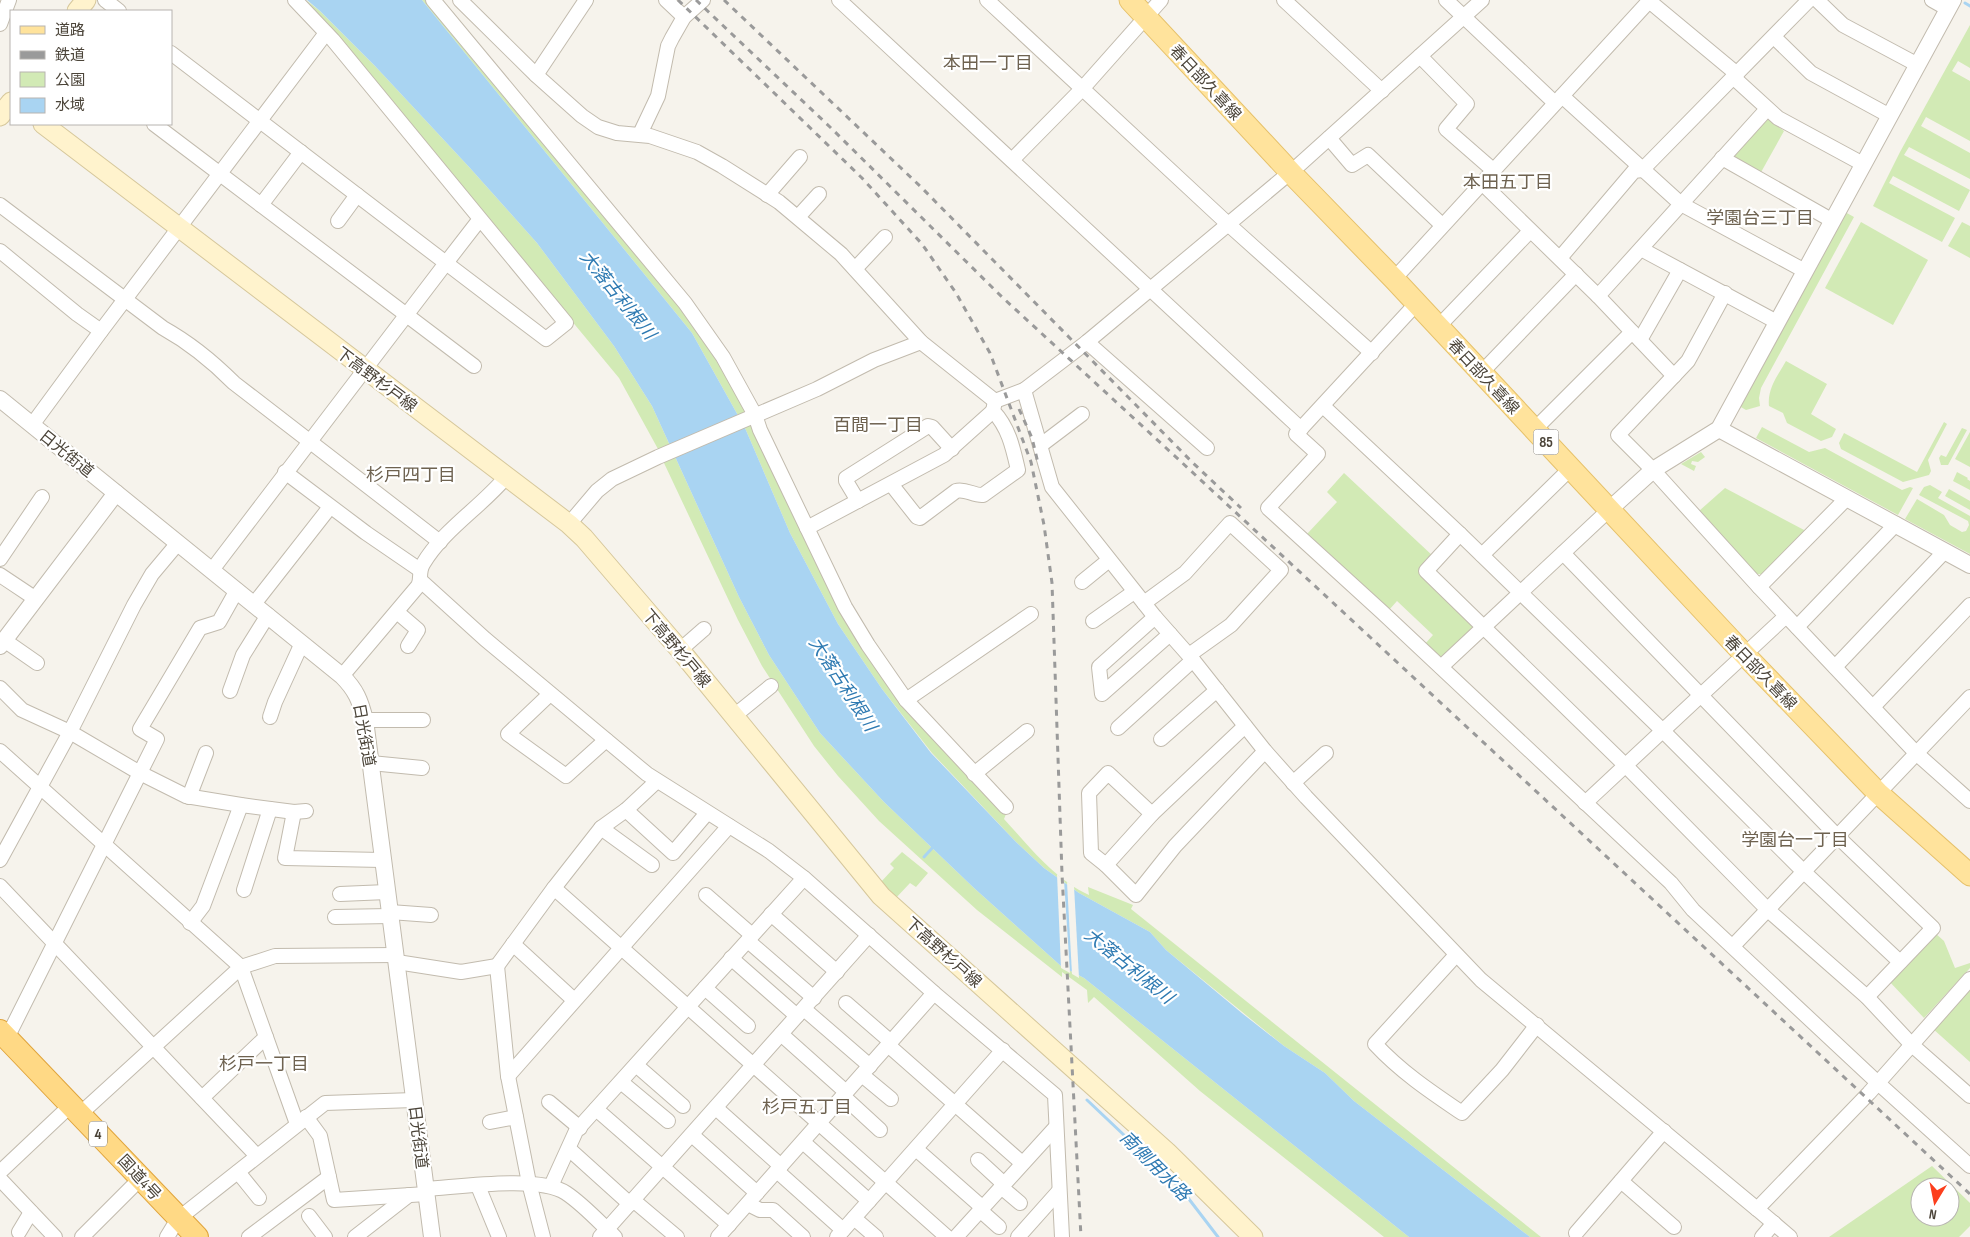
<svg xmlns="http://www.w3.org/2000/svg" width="1970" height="1237" font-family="'Sofia Sans Condensed','Noto Sans JP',sans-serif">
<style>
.green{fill:#d2eab5;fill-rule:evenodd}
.water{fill:#a9d4f2}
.pier{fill:#f6f3ec}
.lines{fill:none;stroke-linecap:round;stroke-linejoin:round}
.stream{stroke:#a9d4f2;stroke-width:3}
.minor-casing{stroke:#c2bbae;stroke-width:16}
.tertiary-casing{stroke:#c2bbae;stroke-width:18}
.secondary-casing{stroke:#d6c79b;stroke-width:21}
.primary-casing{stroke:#e6c16a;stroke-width:23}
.trunk-casing{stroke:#e0a43c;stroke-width:24}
.minor{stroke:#fff;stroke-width:14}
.tertiary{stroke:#fff;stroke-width:16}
.secondary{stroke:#fff3cd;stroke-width:19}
.primary{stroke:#ffe39c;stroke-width:21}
.trunk{stroke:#ffd985;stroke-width:22}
.rail{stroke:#9a9a9a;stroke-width:3;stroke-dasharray:6 6;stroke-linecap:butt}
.labels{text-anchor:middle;stroke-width:4.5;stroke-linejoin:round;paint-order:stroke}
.shield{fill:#fff;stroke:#817c74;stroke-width:1}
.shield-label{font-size:15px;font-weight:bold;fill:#4b4439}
.street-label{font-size:16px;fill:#4b4439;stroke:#fff}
.neighbourhood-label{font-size:18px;fill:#6e6250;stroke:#fff}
.water-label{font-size:18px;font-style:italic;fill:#2e7ab2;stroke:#fff}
</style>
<rect width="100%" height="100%" fill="#f6f3ec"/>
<g class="green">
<polygon points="306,0 320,11 375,66 470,168 537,243 614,346 652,406 739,597 769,655 820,733 884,802 974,888 1061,966 1084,978 1409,1237 1384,1237 1200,1091 1094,997 1088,1003 1087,990 1062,972 1062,977 977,910 879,821 838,776 814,746 762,666 738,620 664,463 665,458 662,451 658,449 619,378"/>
<path d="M 422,0 L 428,0 L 660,279 L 724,365 L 902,700 L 1006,814 L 1004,819 C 1029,846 1054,879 1089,895 L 1088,887 L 1133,905 L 1131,909 L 1541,1237 L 1530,1237 L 1354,1101 L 1325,1073 L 1284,1046 L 1166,950 L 1150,932 L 1079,893 L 1044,868 L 1016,842 L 932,753 L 882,689 L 838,624 L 790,533 L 745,428 L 692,333 Z"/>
<polygon points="1970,25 1970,68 1958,61 1952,71 1970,81 1970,141 1926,117 1921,126 1970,153 1970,179 1909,147 1904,155 1970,190 1959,211 1893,176 1889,183 1955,218 1942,242 1873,206 1900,152"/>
<polygon points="1764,119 1768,119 1784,131 1760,174 1732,159 1732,154"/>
<polygon points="1845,212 1854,217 1761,388 1759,398 1760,406 1746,410 1739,406"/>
<polygon points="1861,222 1928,260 1893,325 1825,288"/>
<polygon points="1962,222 1970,226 1970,258 1948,246"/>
<path d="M 1786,361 L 1827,384 L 1811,414 L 1836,429 L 1832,437 L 1821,441 L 1787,423 L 1783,413 L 1769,406 C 1767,389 1778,375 1786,361 Z"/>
<polygon points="1944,422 1947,424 1928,460 1931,471 1929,475 1903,482 1841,449 1839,443 1844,433 1917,472"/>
<polygon points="1762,427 1809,452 1825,448 1902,490 1910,487 1913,488 1898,515 1756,438"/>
<polygon points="1962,428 1967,430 1948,465 1941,465 1939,458 1941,455 1946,457"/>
<polygon points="1970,432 1970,467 1955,459"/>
<polygon points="1701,452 1705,457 1698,462 1692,461 1691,464 1696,466 1694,471 1681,464"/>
<polygon points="1957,472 1968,478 1967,479 1970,481 1970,490 1953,481"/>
<polygon points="1344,473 1434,557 1420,574 1473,626 1473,631 1445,658 1438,656 1425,644 1433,635 1397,601 1389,610 1307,534 1337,502 1327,492"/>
<polygon points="1930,485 1942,492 1938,498 1970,516 1970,554 1905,519 1917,499 1944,515 1950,525 1962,532 1966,531 1969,525 1968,521 1919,495 1924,487"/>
<polygon points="1725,488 1806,531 1764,574 1756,574 1699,511"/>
<polygon points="1949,489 1970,501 1970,510 1945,496"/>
<polygon points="902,852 928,873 916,887 910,883 894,900 880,883 894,868 890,864"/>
<polygon points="1935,933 1944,941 1955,968 1970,963 1970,968 1924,1018 1888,980"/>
<polygon points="1970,985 1970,1062 1932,1028"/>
<path d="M 1932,1166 L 1970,1203 L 1970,1226 L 1959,1237 L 1829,1237 ZM 1920,1187 L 1950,1187 L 1950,1217 L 1920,1217 Z"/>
</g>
<polygon class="water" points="307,0 422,0 692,333 745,428 790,533 838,624 882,689 931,753 1016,842 1044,868 1079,893 1150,932 1166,950 1243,1014 1284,1046 1325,1073 1354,1101 1530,1237 1409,1237 1084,978 1061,966 974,888 884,802 820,733 769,655 739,597 652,406 614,346 537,243 470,168 375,66 320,11"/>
<g class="pier">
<polygon points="1057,874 1064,880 1070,973 1061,968"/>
<polygon points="1067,882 1074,886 1079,978 1072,974"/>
</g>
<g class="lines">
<g class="stream">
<polyline points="1965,3 1970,6"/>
<polyline points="924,857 934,846"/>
<polyline points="1087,1100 1182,1190 1218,1237"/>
</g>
<g class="minor-casing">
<g id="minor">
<polyline points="105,0 119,11"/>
<polyline points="295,0 333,40 566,323 546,339 446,263 480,219"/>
<polyline points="433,0 685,303 723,357 755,415 760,430 845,607 868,645 906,700 1006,807"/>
<polyline points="460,0 536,75 582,116 598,127 617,133 650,136 697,152 722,166 779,202 841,254 921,342 995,401 1024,390 1052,487 1155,617 1193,660 1265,751 1306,797 1481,980 1757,1209 1869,1093 1970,979"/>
<polyline points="666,0 684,17"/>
<polyline points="839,0 1301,429"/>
<polyline points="987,0 1228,224 1372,353"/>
<polyline points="1284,0 1382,91"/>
<polyline points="1446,0 1555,103"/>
<polyline points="1648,0 1737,74"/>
<polyline points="1817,0 1843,25 1918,65"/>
<polyline points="1932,0 1948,9"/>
<polyline points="0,24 9,0"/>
<polyline points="1774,37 1811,73 1890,116"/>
<polyline points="171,53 446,263 212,570"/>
<polyline points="1420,56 1467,104 1446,129 1493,170"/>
<polyline points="536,75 586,0"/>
<polyline points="1733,77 1778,118 1863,164"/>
<polyline points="1562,96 1681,204 1805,271"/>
<polyline points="154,124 474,366"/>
<polyline points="640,134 658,96 668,46 672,38 684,17 703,0"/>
<polyline points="1329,138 1352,165 1368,155 1442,225"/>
<polyline points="1722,158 1833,221"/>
<polyline points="1012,160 1082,89 1161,0"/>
<polyline points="1482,183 1598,296 1674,376"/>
<polyline points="767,195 800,157"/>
<path d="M 0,205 L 163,328 C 190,343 212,361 234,383 L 440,542"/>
<polyline points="261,205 301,152"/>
<polyline points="798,217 819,194"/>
<polyline points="338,221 357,195"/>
<polyline points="1641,249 1777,322"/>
<polyline points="0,251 77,314 101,331"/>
<polyline points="1560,258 1634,171 1642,170 1809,0"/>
<polyline points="855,269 885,237"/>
<polyline points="1394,279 1650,0"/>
<polyline points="1725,293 1688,361 1618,435 1653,470 1759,587 1916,753 1970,801"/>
<polyline points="1598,296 1767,109"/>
<polyline points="1416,304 1296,434 1318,454 1268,508 1382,612 1671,883 1693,910 1878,1083 1970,1166"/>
<polyline points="1438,327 1530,231"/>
<polyline points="1640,340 1680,270"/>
<polyline points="1087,342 1207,448"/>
<polyline points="1481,373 1576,274"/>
<polyline points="1024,390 1087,342 1299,165 1482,0"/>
<polyline points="1323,406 1460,534 1663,731 1804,872 1900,962"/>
<polyline points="32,425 101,331 326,33"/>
<polyline points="1534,430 1632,332"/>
<polyline points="1041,445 1082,414"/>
<polyline points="285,472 366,533 420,570"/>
<path d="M 891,484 L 917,517 L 920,518 L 956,491 C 965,488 974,496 983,495 L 1018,470 C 1013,448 1009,428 993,411 L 995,401"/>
<polyline points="858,501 846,481 846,478 928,426 932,427 952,449"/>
<polyline points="569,524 597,491 612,479 658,457 817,389 874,360 921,342"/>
<polyline points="807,528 944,455 993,411"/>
<polyline points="1460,534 1426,571 1626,766 1768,910 1867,997 1912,1045 1970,1096"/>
<polyline points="1563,553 1838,837 1933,928 1867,997"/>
<polyline points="1482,555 1571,468"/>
<polyline points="0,559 42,497"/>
<polyline points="0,575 36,599"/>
<polyline points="421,581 485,639 647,774 769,851 804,878 576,1131 551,1186"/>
<polyline points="1082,582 1109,560"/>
<polyline points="1759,587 1847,498"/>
<polyline points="1144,603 1185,573 1230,523 1281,570 1231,625 1189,655"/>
<polyline points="254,604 330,507"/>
<polyline points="397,612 418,630 408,646"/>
<polyline points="1155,617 1099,667 1102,694 1170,634"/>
<polyline points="1093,621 1134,592"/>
<polyline points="1797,627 1896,524"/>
<polyline points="4,640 37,663"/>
<polyline points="680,650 704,629"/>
<polyline points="1441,667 1610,509"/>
<polyline points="1835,667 1945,551"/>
<path d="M 342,676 L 418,586 C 422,579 418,572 423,564 C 443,530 481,507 506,477"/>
<polyline points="0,688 22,710 70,732 140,773 186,796 241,805 294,812 306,811"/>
<polyline points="230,691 243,655 268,615"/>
<polyline points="550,694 508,734 566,776 606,740"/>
<polyline points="906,700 1031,614"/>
<polyline points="1873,707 1970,605"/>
<polyline points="734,716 771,686"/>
<polyline points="270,717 275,702 302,643"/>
<polyline points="365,720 423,720"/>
<polyline points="1118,728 1193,660"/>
<polyline points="1161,739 1217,690"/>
<polyline points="0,751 241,967 80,1114"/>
<polyline points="371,763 422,768"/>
<polyline points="974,774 1027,731"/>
<polyline points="1293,783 1326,753"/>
<polyline points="189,797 206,753"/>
<polyline points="1585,803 1786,616"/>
<polyline points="626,810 673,853 707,813"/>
<polyline points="294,812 285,858 382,860"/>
<polyline points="1152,814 1108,773 1089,793 1091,853 1106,865 1136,895 1175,846 1265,751"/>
<polyline points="601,828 652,865"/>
<polyline points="0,860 70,732 134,605 152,574 178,543"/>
<polyline points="1106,865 1152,814 1245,726"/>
<polyline points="804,878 934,993 1055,1095 1062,1237"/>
<polyline points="0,886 257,1156"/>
<polyline points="554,888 947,1237"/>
<polyline points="244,890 270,809"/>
<polyline points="340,894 387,892"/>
<polyline points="706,895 752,935"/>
<polyline points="390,912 431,915"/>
<polyline points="771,914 837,972"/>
<polyline points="335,917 390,916"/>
<polyline points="190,923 203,906 241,805"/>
<polyline points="748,941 814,998"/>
<polyline points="513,944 574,1000"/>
<polyline points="1733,946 1970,697"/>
<path d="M 1456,955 L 1375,1044 C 1401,1072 1431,1092 1462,1113 L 1502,1070 L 1537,1025"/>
<polyline points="731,958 797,1016"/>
<polyline points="397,962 461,972 497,966 508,1076 529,1183 543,1237"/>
<polyline points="497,966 554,888 601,828 626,810 657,781"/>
<polyline points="705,988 748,1026"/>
<polyline points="846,1003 891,1042"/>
<polyline points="804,1009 870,1066"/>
<polyline points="781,1034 846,1092"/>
<polyline points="7,1038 157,739 140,729 200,628 219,622 237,590"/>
<polyline points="888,1045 1022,1163"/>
<polyline points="636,1065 683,1106"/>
<polyline points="862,1075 891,1099"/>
<polyline points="508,1076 729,826"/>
<polyline points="621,1082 668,1121"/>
<polyline points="843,1096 880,1130"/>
<polyline points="202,1098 266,1037"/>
<polyline points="549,1102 580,1128"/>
<polyline points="716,1108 781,1166"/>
<polyline points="596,1109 729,1225"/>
<polyline points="306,1117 320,1136 334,1200 426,1194"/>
<polyline points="490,1122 516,1117"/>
<polyline points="297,1124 241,967 275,956 396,955"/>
<polyline points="692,1135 757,1193"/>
<polyline points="803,1142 869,1201"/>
<polyline points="569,1149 630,1204"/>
<polyline points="916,1149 983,1208"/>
<polyline points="978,1160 1004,1184"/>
<polyline points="777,1171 843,1230"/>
<polyline points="0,1172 71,1105"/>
<polyline points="238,1172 259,1198"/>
<polyline points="0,1179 55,1237"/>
<polyline points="1621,1181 1674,1227"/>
<polyline points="478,1186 499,1237"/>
<polyline points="1001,1187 1020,1203"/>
<path d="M 426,1189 C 460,1187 539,1175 566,1193 C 584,1205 600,1223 615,1237"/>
<polyline points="633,1200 677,1237"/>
<polyline points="748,1204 760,1210 773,1210 803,1237"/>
<polyline points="1757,1209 1790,1237"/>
<polyline points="981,1211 999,1227"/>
<polyline points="309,1216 325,1237"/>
<polyline points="854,1218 876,1237"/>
<polyline points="19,1232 31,1212"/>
<polyline points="1576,1233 1664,1131"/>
<polyline points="82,1237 141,1178"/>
<polyline points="167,1237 178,1219 325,1103 414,1100"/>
<polyline points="249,1237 329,1177"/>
<polyline points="355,1237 409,1195"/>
<polyline points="600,1237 869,935"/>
<polyline points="718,1237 934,993"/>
<polyline points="837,1237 1003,1050"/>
<polyline points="956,1237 1056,1127"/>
<polyline points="1018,1237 1059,1191"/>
<polyline points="1762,1237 1774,1223"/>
</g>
</g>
<g class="tertiary-casing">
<g id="tertiary">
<path d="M 0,399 L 342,676 C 356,690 360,700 365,720 L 432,1237"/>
<polyline points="1719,429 1970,565"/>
<polyline points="1610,509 1653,470 1719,429 1953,0"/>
<polyline points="0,646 116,493"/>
</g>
</g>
<g class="secondary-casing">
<g id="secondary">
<polyline points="77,11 86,0"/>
<polyline points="0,116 11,102"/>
<polyline points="43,124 569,524 584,538 680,650 881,896 1167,1152 1253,1237"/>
</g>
</g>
<g class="primary-casing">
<polyline id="primary" points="1130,0 1294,176 1394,279 1744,654 1878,793 1970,875"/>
</g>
<g class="trunk-casing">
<polyline id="trunk" points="0,1031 197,1237"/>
</g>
<use href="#minor" class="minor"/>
<use href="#tertiary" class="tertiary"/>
<use href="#secondary" class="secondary"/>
<use href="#primary" class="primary"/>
<use href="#trunk" class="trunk"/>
<g class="rail">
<polyline points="678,0 862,178 922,244 956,293 990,353 1031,462 1044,525 1052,583 1062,874 1081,1237"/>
<polyline points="696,0 830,127 1002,297 1190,470 1970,1194"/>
<polyline points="724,0 921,187 1193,463 1241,508"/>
<polyline points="1019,409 1032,438 1038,463"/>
</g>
</g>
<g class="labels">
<g class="shield">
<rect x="1533.5" y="429.5" width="25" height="25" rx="4"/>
<rect x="89" y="1121.5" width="18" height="25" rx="4"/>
</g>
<g class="shield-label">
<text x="1546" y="447">85</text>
<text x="98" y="1139">4</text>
</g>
<g class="street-label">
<text transform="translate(1206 82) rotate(47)" y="6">春日部久喜線</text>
<text transform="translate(1484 376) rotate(47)" y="6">春日部久喜線</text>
<text transform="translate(377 379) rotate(37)" y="6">下高野杉戸線</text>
<text transform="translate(67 453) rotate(39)" y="6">日光街道</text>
<text transform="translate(677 648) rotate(50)" y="6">下高野杉戸線</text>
<text transform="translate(1761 672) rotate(46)" y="6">春日部久喜線</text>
<text transform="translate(365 735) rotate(80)" y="6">日光街道</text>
<text transform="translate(944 952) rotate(42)" y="6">下高野杉戸線</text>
<text transform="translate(419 1137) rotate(83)" y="6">日光街道</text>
<text transform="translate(140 1177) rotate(47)" y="6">国道4号</text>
</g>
<g class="neighbourhood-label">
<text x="988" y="69">本田一丁目</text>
<text x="1508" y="188">本田五丁目</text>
<text x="1760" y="224">学園台三丁目</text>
<text x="878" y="431">百間一丁目</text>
<text x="411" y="481">杉戸四丁目</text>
<text x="1795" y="846">学園台一丁目</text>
<text x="264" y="1070">杉戸一丁目</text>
<text x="807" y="1113">杉戸五丁目</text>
</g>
<g class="water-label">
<text transform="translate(618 295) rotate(51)" y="6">大落古利根川</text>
<text transform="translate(843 684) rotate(57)" y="6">大落古利根川</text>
<text transform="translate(1129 966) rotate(39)" y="6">大落古利根川</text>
<text transform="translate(1155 1166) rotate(45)" y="6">南側用水路</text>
</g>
</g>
<rect x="10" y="10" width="162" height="115" fill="#ffffff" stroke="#b7b4b0"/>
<rect x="20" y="26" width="25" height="8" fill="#ffe39c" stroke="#b7b4b0"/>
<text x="55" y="35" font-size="15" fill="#4b4439">道路</text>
<rect x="20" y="51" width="25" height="8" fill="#9a9a9a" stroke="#b7b4b0"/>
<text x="55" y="60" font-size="15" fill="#4b4439">鉄道</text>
<rect x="20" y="72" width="25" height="15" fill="#d2eab5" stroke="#b7b4b0"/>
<text x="55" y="85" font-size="15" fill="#4b4439">公園</text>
<rect x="20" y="98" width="25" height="15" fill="#a9d4f2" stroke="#b7b4b0"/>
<text x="55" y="110" font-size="15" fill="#4b4439">水域</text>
<g transform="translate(1935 1202) rotate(190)"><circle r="24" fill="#ffffff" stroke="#b7b4b0"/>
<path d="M0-4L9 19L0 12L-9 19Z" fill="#fc3f1d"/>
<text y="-8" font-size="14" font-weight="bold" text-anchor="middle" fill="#4b4439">N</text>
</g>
</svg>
